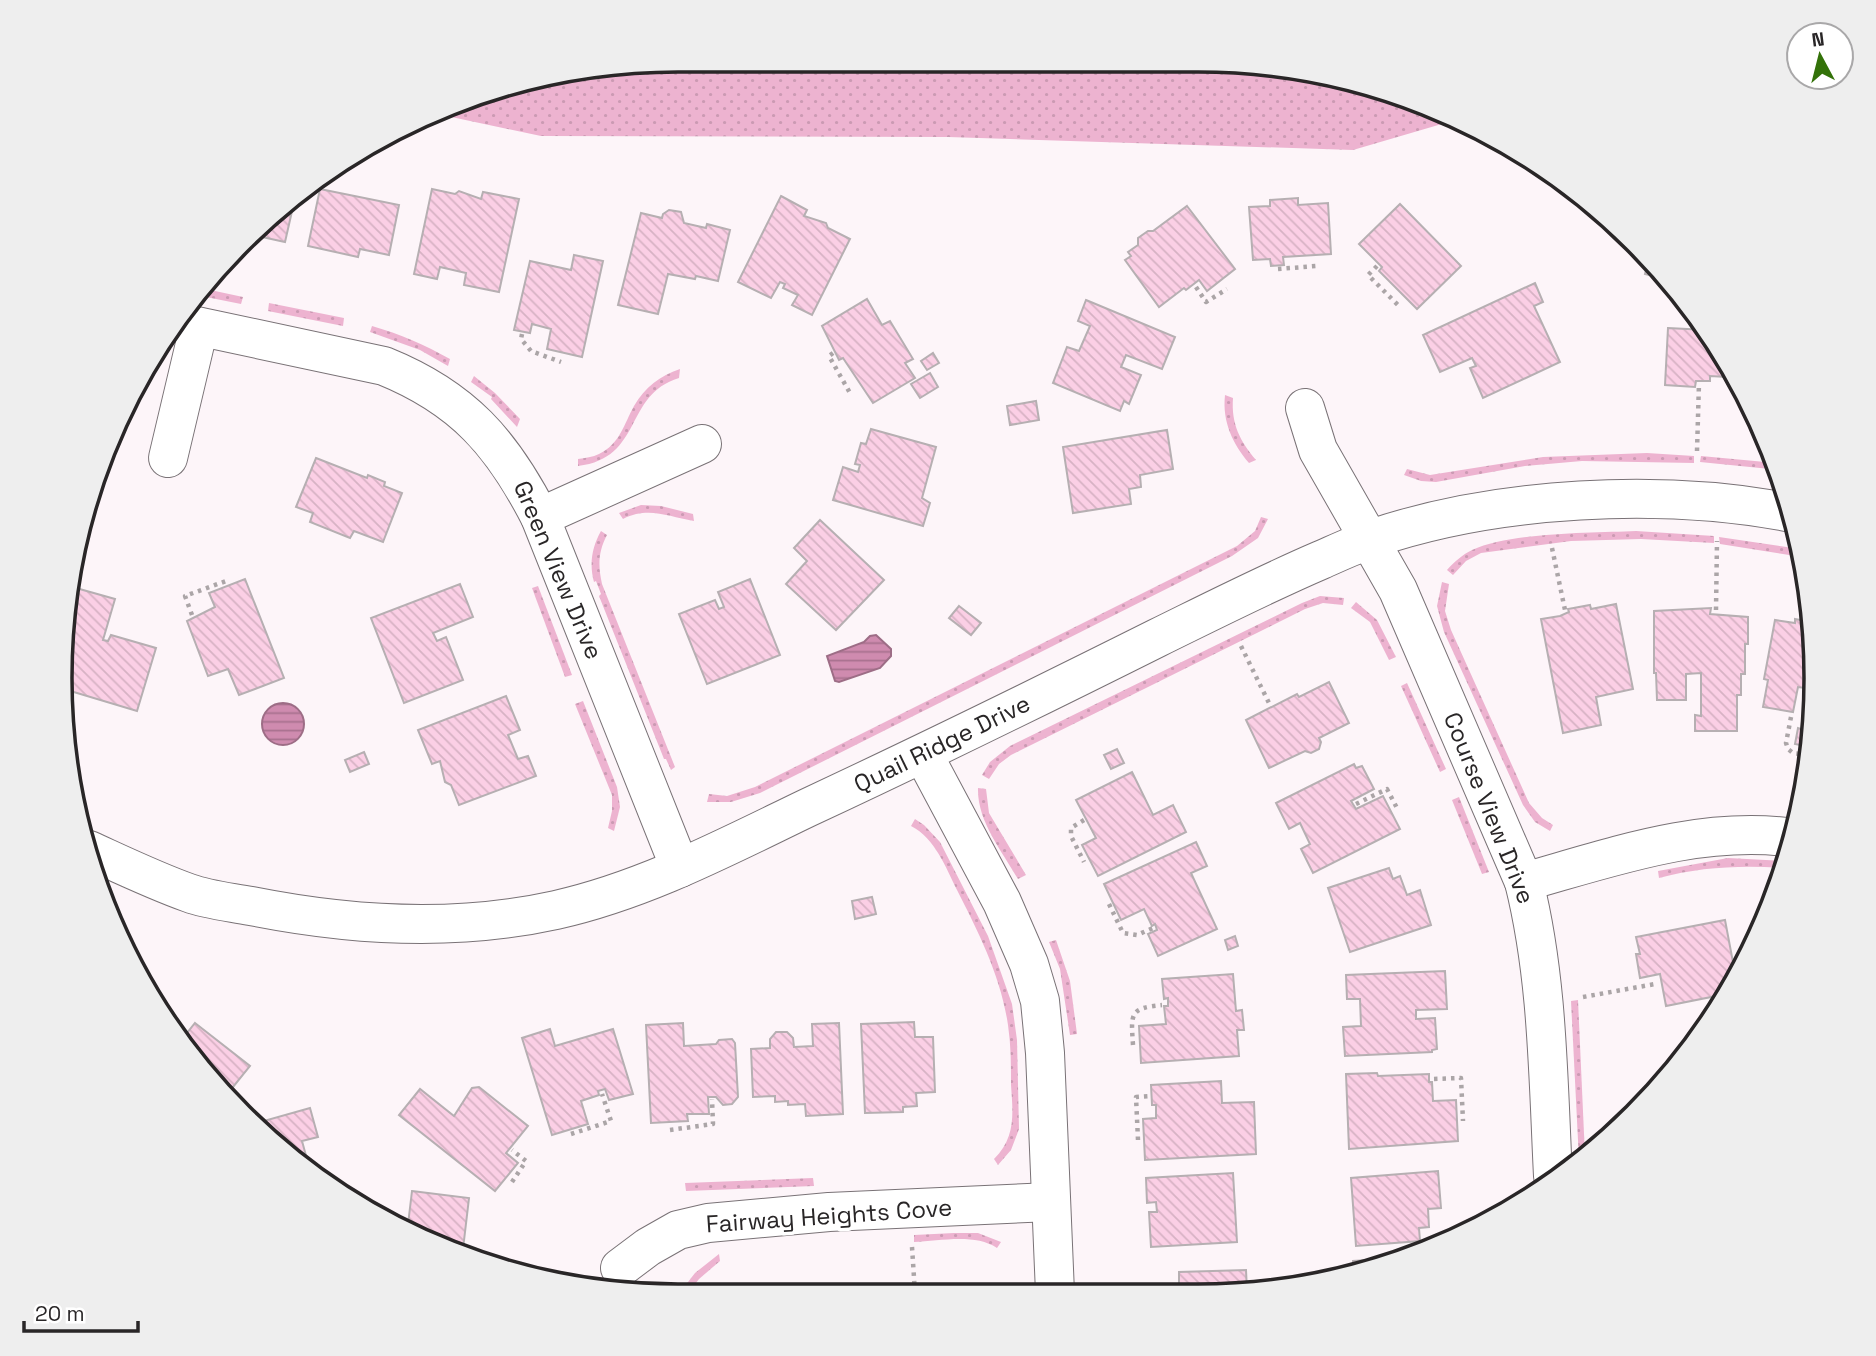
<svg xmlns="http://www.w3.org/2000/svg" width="1876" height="1356" font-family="'Space Grotesk',sans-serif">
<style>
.green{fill:url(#green-dots)}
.water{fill:url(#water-rules);stroke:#9d6d86;stroke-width:2}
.building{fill:url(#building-back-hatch);stroke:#b6afb2;stroke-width:2}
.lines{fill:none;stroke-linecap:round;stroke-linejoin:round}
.street-casing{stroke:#797276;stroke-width:40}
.path{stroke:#aba5a7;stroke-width:4.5;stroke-dasharray:3.5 5;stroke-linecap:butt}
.street{stroke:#fff;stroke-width:38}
.labels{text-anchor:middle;stroke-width:7;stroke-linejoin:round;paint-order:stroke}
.street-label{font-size:24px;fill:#292627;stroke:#fff}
.rim{fill:none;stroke:#292627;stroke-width:3.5}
</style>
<defs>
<pattern id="green-dots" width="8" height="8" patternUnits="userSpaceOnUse" patternTransform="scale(1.75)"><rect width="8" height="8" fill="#edb3d0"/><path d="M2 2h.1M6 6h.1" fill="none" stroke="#cb9ab3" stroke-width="1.8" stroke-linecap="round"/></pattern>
<pattern id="water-rules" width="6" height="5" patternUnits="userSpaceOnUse" patternTransform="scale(1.75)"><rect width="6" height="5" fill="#cf8baf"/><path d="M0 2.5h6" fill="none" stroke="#a8718e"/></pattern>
<pattern id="building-back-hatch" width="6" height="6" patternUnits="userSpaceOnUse" patternTransform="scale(1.75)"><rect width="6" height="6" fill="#fbcfe5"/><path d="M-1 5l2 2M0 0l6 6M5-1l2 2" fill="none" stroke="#d7b2c4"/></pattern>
</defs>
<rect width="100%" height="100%" fill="#fdf5f9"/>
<g class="green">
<polygon points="678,60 1198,60 1319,71 1452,121 1353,150 948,137 541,136 442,115 518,81"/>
<polygon points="201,288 243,297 241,304 196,295"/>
<polygon points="269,303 344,318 343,326 268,311"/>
<path d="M 372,326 C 400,334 425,345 450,359 L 448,366 L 420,350 L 370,332 Z"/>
<path d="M 680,369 L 679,378 C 623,395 644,458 578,466 L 578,459 C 585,458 593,457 599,454 C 620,444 624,424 634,406 C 645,387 660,376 680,369 Z"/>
<polygon points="474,376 495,393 520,419 517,427 491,399 492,397 471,382"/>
<path d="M 1225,395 L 1233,398 C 1231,424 1240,441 1256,460 L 1249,463 C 1233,444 1222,422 1225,395 Z"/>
<polygon points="1647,453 1694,456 1694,463 1582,461 1525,466 1436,482 1421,481 1404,475 1407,469 1430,475 1543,457"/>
<polygon points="1701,456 1776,463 1780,470 1700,462"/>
<path d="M 641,505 L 661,506 L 693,514 L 694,521 C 668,517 649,506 623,519 L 619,513 Z"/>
<polygon points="1261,517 1268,519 1258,538 1232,556 760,793 731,802 707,802 709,794 727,796 755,787 1237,546 1255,531"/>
<path d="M 601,531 L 607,535 C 598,552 598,566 602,584 L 675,767 L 671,770 L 666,759 L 664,759 L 599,596 L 601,594 L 596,581 L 594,582 C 589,564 592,547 601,531 Z"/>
<path d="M 1636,531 L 1714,536 L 1714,543 L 1641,539 L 1571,541 L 1481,553 L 1466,561 L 1453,575 L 1447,570 C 1454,562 1462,555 1472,550 C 1512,532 1592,533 1636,531 Z"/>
<polygon points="1719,537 1800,549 1802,557 1720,544"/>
<polygon points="1442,582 1449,584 1445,611 1451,630 1529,803 1542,818 1553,825 1550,831 1535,822 1523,805 1444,632 1437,606"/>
<polygon points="538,586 572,675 565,677 532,588"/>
<polygon points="1320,596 1344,598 1343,605 1323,603 1305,609 1011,755 999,764 989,779 982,775 990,762 1010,746 1302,603"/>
<polygon points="1356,602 1377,620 1396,657 1389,660 1370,622 1351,608"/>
<polygon points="1407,683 1446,769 1440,772 1401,686"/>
<polygon points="583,701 617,787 620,807 614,831 608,828 612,811 612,795 575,704"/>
<path d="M 978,788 L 986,789 L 989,813 L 1026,875 L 1018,879 C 1002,851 977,821 978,788 Z"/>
<polygon points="1459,797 1489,872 1482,874 1452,800"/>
<path d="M 915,819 L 924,825 L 940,842 L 988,936 L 1012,1004 L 1017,1040 L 1019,1129 L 1011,1150 L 998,1165 L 994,1159 C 1016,1138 1013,1113 1011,1085 C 1011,1065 1011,1045 1008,1025 C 1001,977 979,933 957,890 C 946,868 935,838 911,826 Z"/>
<path d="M 1728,858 L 1787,861 L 1784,868 C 1741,865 1700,867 1659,878 L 1658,871 Z"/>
<polygon points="1056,940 1070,981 1077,1034 1070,1035 1060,969 1049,942"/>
<polygon points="1578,1000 1585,1156 1579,1160 1571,1001"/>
<polygon points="813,1178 814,1186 686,1191 685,1183"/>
<path d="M 954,1233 L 978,1233 L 1001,1242 L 997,1248 C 975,1233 940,1241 914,1242 L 914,1235 Z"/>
<polygon points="719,1254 720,1261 699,1279 687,1295 678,1295 695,1273"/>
</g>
<g class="water">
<polygon points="876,635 891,649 891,656 880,668 839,682 835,681 827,656 864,642 870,636"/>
<circle cx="283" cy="724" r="21"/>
</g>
<g class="building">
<polygon points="320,189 399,205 389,255 360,249 358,257 308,246"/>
<polygon points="432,189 455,194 459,191 481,199 483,192 519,199 499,292 464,285 466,273 440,267 437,279 414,274"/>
<polygon points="781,196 807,210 804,216 826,223 828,228 850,239 812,315 792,305 798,295 783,288 785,284 780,282 771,298 738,282"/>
<polygon points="295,198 285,242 253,235"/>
<polygon points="1298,198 1298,205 1328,203 1331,254 1283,257 1284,265 1271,266 1270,259 1253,260 1249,207 1270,206 1270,200"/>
<polygon points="1400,204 1461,266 1417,309 1379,271 1382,267 1359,244"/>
<polygon points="1187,206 1235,269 1207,291 1199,280 1186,290 1184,288 1159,307 1125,260 1131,256 1128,252 1138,245 1138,238 1148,231 1153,231"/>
<polygon points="669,210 681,212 684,223 706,228 707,224 730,230 718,281 696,276 695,279 668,274 658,314 618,305 641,213 662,218 663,214"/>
<polygon points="574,255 603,261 582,357 547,349 551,329 532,324 530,333 514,330 530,261 571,270"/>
<polygon points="1649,259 1663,271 1670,280 1645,274"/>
<polygon points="1535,283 1543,302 1534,306 1560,362 1483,398 1470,368 1476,366 1472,358 1440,372 1423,335"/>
<polygon points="867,299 882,325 890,321 913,359 905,363 915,378 873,403 843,358 839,360 822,326"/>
<polygon points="1086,300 1175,337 1162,369 1126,355 1121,367 1141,375 1129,404 1124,401 1120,411 1053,383 1067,347 1079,351 1090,326 1078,321"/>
<polygon points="1668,328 1706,330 1734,369 1739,381 1727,380 1727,377 1710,376 1710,381 1696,381 1695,387 1665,385"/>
<polygon points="933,353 939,363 927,370 921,361"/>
<polygon points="930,373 938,387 920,398 911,384"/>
<polygon points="1036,401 1039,420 1010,425 1007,406"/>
<polygon points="871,429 936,447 922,498 930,503 923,526 833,500 843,467 858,472 860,465 855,464 861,443 866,444"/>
<polygon points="1167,430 1173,469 1140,475 1141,487 1129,489 1131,504 1073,513 1063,447"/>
<polygon points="316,458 367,478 368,475 385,482 384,486 402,493 383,542 354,531 350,538 310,522 313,513 296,507"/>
<polygon points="820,520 884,580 836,630 786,584 807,561 794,548"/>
<polygon points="245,579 284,678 239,695 228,669 208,676 187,621 215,607 209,593"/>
<polygon points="750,579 780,655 707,684 679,614 715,600 719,609 724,607 718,592"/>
<polygon points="460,584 473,617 433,633 437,641 446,637 463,680 404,703 371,618"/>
<polygon points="76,588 115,599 103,640 108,641 111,635 156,648 137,711 67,690 70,608"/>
<polygon points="1616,604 1633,689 1596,697 1601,725 1563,733 1541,619 1560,616 1569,612 1568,609 1590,605 1591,609"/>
<polygon points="959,606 981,623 971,635 949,618"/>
<polygon points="1711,608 1710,614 1748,617 1748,644 1745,644 1745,674 1741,674 1741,695 1737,695 1737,731 1695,731 1695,715 1701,716 1701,673 1686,674 1686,700 1657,700 1656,673 1654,673 1654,611"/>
<polygon points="1795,619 1812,622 1815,719 1811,747 1795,744 1798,728 1804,730 1812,689 1798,687 1793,712 1763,707 1768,680 1764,679 1775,620 1795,623"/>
<polygon points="1329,682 1349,723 1319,738 1321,742 1319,749 1311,753 1305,751 1269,768 1246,720 1297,694 1299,697"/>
<polygon points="506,696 520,730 508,735 518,759 528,756 536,776 459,805 451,785 445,782 440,761 432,764 418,730"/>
<polygon points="1117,749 1124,763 1111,769 1104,755"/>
<polygon points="364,752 369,764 350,772 345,760"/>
<polygon points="1354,764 1356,768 1362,766 1374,789 1351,801 1356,809 1383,796 1400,829 1313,873 1301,849 1310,844 1300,823 1289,829 1276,803"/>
<polygon points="1132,772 1153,815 1173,805 1186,832 1098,876 1082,845 1096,838 1076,800"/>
<polygon points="1196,842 1207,866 1191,873 1217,929 1158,956 1148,934 1157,930 1155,924 1152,926 1144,909 1121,920 1104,884"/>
<polygon points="1389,868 1393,879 1400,876 1407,895 1420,890 1431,925 1350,952 1328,888"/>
<polygon points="872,897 876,914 855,919 852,901"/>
<polygon points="1725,920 1736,978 1726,994 1666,1006 1660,974 1640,978 1636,954 1640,954 1636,937"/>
<polygon points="1235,936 1238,946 1228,950 1225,940"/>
<polygon points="1445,971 1447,1009 1416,1010 1416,1019 1435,1018 1437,1049 1432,1050 1432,1052 1345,1056 1343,1027 1361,1026 1360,999 1347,999 1346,975"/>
<polygon points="1233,974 1236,1011 1242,1010 1244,1030 1237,1030 1239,1056 1141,1063 1139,1026 1166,1024 1164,1006 1168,1006 1168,998 1164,999 1162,979"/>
<polygon points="914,1022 915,1037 933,1037 935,1092 916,1093 917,1106 903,1107 903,1112 865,1113 861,1024"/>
<polygon points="195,1023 250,1066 225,1097 213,1085 183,1038"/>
<polygon points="683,1023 684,1046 716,1044 719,1040 732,1039 735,1043 738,1097 732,1104 723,1105 716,1097 708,1097 709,1114 687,1114 688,1121 651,1123 646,1025"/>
<polygon points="839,1023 843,1114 806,1116 805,1104 788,1105 788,1101 775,1102 775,1096 753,1097 751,1049 770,1048 770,1039 776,1032 787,1032 793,1038 794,1047 813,1046 812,1024"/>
<polygon points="550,1029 555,1046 613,1029 633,1094 609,1100 605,1089 598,1091 599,1095 581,1101 588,1124 552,1135 522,1038"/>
<polygon points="1377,1073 1378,1076 1429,1074 1429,1082 1432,1082 1433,1101 1456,1100 1458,1141 1349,1149 1346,1074"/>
<polygon points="1221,1081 1222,1103 1254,1102 1256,1154 1145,1160 1143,1119 1156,1118 1156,1105 1152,1105 1151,1085"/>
<polygon points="479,1087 528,1126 506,1153 518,1163 495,1191 399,1115 420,1089 454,1116 472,1088"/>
<polygon points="1646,1087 1658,1087 1646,1100"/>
<polygon points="310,1108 318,1137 302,1141 311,1174 301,1168 253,1124"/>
<polygon points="1438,1171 1441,1208 1428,1209 1429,1227 1419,1228 1420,1241 1356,1246 1351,1178"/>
<polygon points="1233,1173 1237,1242 1151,1247 1149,1212 1157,1212 1156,1202 1147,1203 1146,1178"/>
<polygon points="412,1191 469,1198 463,1249 457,1249 457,1252 407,1233"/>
<polygon points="1403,1258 1353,1271 1353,1261"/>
<polygon points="1246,1270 1247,1291 1179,1291 1179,1272"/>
</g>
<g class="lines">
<g class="street-casing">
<g id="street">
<path d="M 178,322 L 384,366 C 463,398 502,443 540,517 L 680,868"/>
<path d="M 1305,408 L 1318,450 L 1398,590 L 1524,882 C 1548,978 1548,1077 1553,1176"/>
<polyline points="168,458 199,327"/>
<polyline points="540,517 702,444"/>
<polyline points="923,754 1002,902 1029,964 1040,1001 1045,1053 1055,1293"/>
<path d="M 89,850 C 122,865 155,881 189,893 C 208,900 230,902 251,906 C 351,926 456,932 556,910 C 645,890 726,847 807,808 C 925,753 1041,696 1157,638 C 1212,611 1265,584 1321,560 C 1337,553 1354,545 1371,539 C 1496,496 1662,488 1792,513"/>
<path d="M 1524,882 C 1613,857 1701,825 1795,838"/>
<polyline points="620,1268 648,1247 678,1230 708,1223 829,1212 1051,1202"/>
</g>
</g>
<g class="path">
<polyline points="1377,266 1368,275 1398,305"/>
<polyline points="1278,269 1316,266"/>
<polyline points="1196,287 1206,302 1227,289"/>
<polyline points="522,334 521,339 531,351 561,362"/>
<polyline points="833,353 829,356 850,393"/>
<polyline points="1697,451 1699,383"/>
<polyline points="1552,548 1565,610"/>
<polyline points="1716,610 1717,541"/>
<polyline points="192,615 185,596 226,581"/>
<polyline points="1241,646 1269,703"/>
<polyline points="1791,717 1786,743 1788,749 1793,753 1809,755"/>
<polyline points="1356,804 1387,789 1398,810"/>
<polyline points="1084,820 1071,828 1071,836 1084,862"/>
<polyline points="1109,904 1123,933 1137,935 1153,928"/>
<polyline points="1583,997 1655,984"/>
<path d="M 1133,1045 C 1131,1014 1129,1008 1162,1005"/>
<polyline points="1434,1079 1461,1078 1463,1121"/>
<polyline points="670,1130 713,1124 712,1099"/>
<polyline points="571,1134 611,1121 602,1094"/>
<polyline points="1138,1140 1136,1097 1151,1096"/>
<polyline points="512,1182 526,1161 512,1150"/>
<polyline points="912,1247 915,1293"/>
</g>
<use href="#street" class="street"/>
</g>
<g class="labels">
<g class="street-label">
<text transform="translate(558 570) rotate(67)" y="8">Green View Drive</text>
<text transform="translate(942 744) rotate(-26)" y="8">Quail Ridge Drive</text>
<text transform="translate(1489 808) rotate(68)" y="8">Course View Drive</text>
<text transform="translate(829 1216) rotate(-4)" y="8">Fairway Heights Cove</text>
</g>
</g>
<path d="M0 0H1876V1356H0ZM678 72H1198A606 606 0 0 1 1804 678V678A606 606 0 0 1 1198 1284H678A606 606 0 0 1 72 678V678A606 606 0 0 1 678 72Z" fill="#eee" fill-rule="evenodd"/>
<path class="rim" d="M678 72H1198A606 606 0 0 1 1804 678V678A606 606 0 0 1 1198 1284H678A606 606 0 0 1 72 678V678A606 606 0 0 1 678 72Z"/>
<g transform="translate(1820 56) rotate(353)"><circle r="33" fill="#ffffff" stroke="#a9a8a9" stroke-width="2"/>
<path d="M0-5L12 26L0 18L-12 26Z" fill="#337209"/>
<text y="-10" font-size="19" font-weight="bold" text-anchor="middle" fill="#292627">N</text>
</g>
<path d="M24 1321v10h114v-10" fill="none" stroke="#292627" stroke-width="3.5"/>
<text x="35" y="1321" font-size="21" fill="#292627" stroke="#ffffff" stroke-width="5" paint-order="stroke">20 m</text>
</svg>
